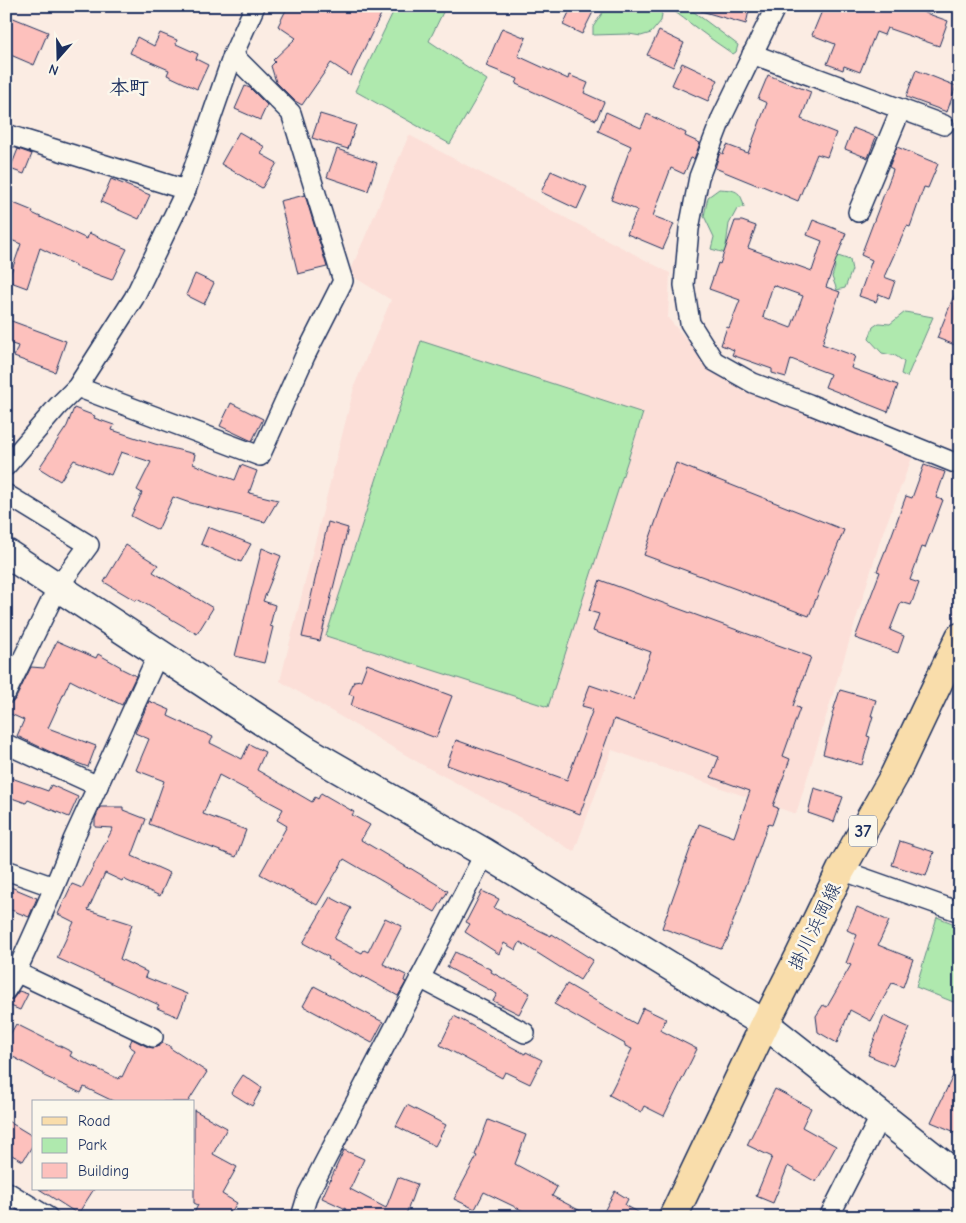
<svg xmlns="http://www.w3.org/2000/svg" width="966" height="1223" font-family="'Comic Neue','Klee One',sans-serif">
<style>
.built{fill:#fcdfd8}
.green{fill:#afe9ae;stroke:#658c86}
.building{fill:#fdc1bd;stroke:#1b2f5e;fill-rule:evenodd}
.lines{fill:none;stroke-linecap:round;stroke-linejoin:round}
.street-casing{stroke:#1b2f5e;stroke-width:22}
.secondary-casing{stroke:#1b2f5e;stroke-width:31}
.primary-casing{stroke:#1b2f5e;stroke-width:31}
.street{stroke:#fbf7ec;stroke-width:19}
.secondary{stroke:#fbf7ec;stroke-width:28}
.primary{stroke:#f9ddab;stroke-width:28}
.labels{text-anchor:middle;stroke-width:5;stroke-linejoin:round;paint-order:stroke}
.shield{fill:#fbf7ec;stroke:#5e6b89;stroke-width:1}
.shield-label{font-size:18px;font-weight:bold;fill:#1b2f5e}
.street-label{font-size:19px;fill:#1b2f5e;stroke:#fbf7ec}
.neighbourhood-label{font-size:20px;font-weight:bold;fill:#1b2f5e;stroke:#fbf7ec}
</style>
<rect width="100%" height="100%" fill="#fbece3"/>
<filter id="ink" filterUnits="userSpaceOnUse"><feTurbulence type="fractalNoise" baseFrequency=".02" numOctaves="2"/><feDisplacementMap in="SourceGraphic" scale="10" xChannelSelector="R" yChannelSelector="G"/><feConvolveMatrix kernelMatrix="1 2 1 2 8 2 1 2 1" color-interpolation-filters="sRGB"/></filter>
<g filter="url(#ink)">
<polygon class="built" points="409,135 670,273 668,318 713,370 912,458 882,535 796,814 612,750 574,852 514,814 421,764 280,681 355,384 391,300 349,274"/>
<g class="green">
<polygon points="396,6 446,6 429,41 487,80 450,144 355,91"/>
<polygon points="607,6 654,6 662,14 661,21 651,33 641,36 629,34 593,35 593,27"/>
<path d="M 667,6 L 686,6 L 738,45 L 736,52 L 733,54 C 710,39 689,22 667,6 Z"/>
<path d="M 719,189 C 735,190 741,190 744,207 L 737,209 L 729,224 L 725,253 L 711,249 L 714,237 L 704,216 L 708,197 Z"/>
<polygon points="835,255 850,260 852,270 845,288 837,290 832,277 835,267 832,260"/>
<polygon points="905,312 933,317 907,377 901,374 904,362 896,356 882,353 869,339 873,327 879,323 890,324"/>
<polygon points="421,341 643,413 548,707 326,636"/>
<polygon points="937,917 960,926 960,994 956,1003 916,987"/>
</g>
<g class="building">
<polygon points="288,6 385,6 351,76 331,63 302,105 295,101 276,82 271,66 275,62 273,60 296,38 278,26"/>
<polygon points="572,6 596,6 582,34 563,25"/>
<polygon points="701,6 750,6 746,24 701,11"/>
<polygon points="824,6 906,6 948,21 939,46 887,28 884,35 876,32 860,72 844,66 843,70 827,64 835,44 812,35"/>
<polygon points="6,15 48,32 34,65 6,53"/>
<polygon points="502,28 526,38 518,56 568,79 569,75 588,83 584,93 604,102 596,120 516,84 518,79 486,66"/>
<polygon points="659,31 684,43 673,67 647,55"/>
<polygon points="160,33 177,40 176,44 198,54 196,59 208,65 197,89 167,75 169,70 130,53 137,37 154,46"/>
<polygon points="682,63 718,80 708,101 672,85"/>
<polygon points="916,70 956,86 947,112 906,97"/>
<polygon points="768,75 811,92 801,119 836,133 827,157 817,154 798,201 760,185 759,186 715,168 720,152 723,154 727,145 748,153 767,103 758,99"/>
<polygon points="245,86 250,88 267,105 260,120 235,109"/>
<polygon points="606,112 641,128 647,114 686,133 685,136 700,143 694,159 691,158 684,174 671,168 653,216 674,224 663,249 627,234 637,210 611,200 631,146 598,131"/>
<polygon points="320,114 356,125 348,149 312,138"/>
<polygon points="853,128 876,137 868,158 845,149"/>
<polygon points="239,132 265,147 261,154 277,163 262,188 221,164"/>
<polygon points="897,147 938,164 928,188 924,187 910,227 907,226 884,277 895,281 889,298 879,294 876,302 859,296 872,260 861,255 892,173 893,169 889,167"/>
<polygon points="18,149 32,154 24,174 10,169"/>
<polygon points="337,149 377,163 368,191 327,177"/>
<polygon points="551,171 587,187 577,209 541,192"/>
<polygon points="111,179 150,195 139,219 101,202"/>
<polygon points="305,195 327,267 298,274 280,201"/>
<polygon points="6,200 33,211 32,213 87,239 89,233 127,249 112,280 74,266 75,265 40,248 27,288 8,281 21,244 6,238"/>
<path d="M 813,220 L 846,233 L 826,287 L 840,292 L 823,341 L 824,341 L 822,344 L 855,356 L 851,368 L 898,385 L 888,412 L 825,387 L 830,374 L 791,359 L 786,377 L 772,373 L 772,369 L 732,355 L 734,350 L 721,345 L 727,327 L 729,328 L 740,300 L 709,289 L 718,263 L 720,264 L 735,221 L 742,221 L 756,226 L 748,248 L 812,271 L 822,241 L 807,235 ZM 773,285 L 803,296 L 791,328 L 763,317 Z"/>
<polygon points="195,274 214,283 204,304 186,295"/>
<polygon points="959,283 960,283 960,347 937,338"/>
<polygon points="6,319 66,341 55,372 14,357 18,346 6,342"/>
<polygon points="231,403 263,419 252,441 220,426"/>
<polygon points="74,408 95,416 94,418 114,425 112,430 155,444 195,454 193,464 235,480 241,465 257,471 249,493 278,500 265,522 187,502 173,497 158,530 131,516 142,493 137,490 151,462 121,452 111,475 74,460 60,481 39,468 67,426"/>
<polygon points="676,463 844,530 809,616 644,555"/>
<polygon points="924,465 945,472 936,498 943,500 925,548 922,547 910,580 919,583 911,605 901,602 890,630 904,636 898,653 855,638 880,572 877,571 885,551 886,551 906,496 912,498"/>
<polygon points="328,522 348,528 320,641 302,637"/>
<polygon points="208,527 251,544 241,562 201,544"/>
<polygon points="126,545 158,565 153,572 213,608 197,634 137,599 136,601 104,582"/>
<polygon points="262,548 281,556 263,601 275,605 270,626 273,627 264,663 235,656"/>
<polygon points="600,580 811,657 793,706 800,708 783,756 790,759 773,806 778,808 772,825 768,824 728,936 729,937 721,949 662,928 699,824 734,837 750,791 711,777 719,757 614,719 580,814 447,765 456,740 567,780 593,709 582,706 590,685 633,700 651,652 593,631 599,614 589,611"/>
<polygon points="57,641 96,658 98,654 121,667 120,668 136,676 122,705 105,697 105,698 70,680 48,728 96,746 88,767 61,757 17,736 24,720 6,712 6,704 12,703 16,698 31,667 44,668"/>
<polygon points="367,664 452,696 436,738 351,706 354,696 349,694 354,681 361,680"/>
<polygon points="840,690 876,700 871,716 873,716 867,736 870,737 862,765 823,754 833,715 832,714"/>
<polygon points="149,701 170,710 168,716 213,737 210,743 242,759 249,744 265,752 257,770 312,802 315,797 318,799 321,793 354,812 352,815 370,825 361,840 410,869 410,868 448,891 435,912 344,859 317,905 260,874 287,826 277,820 283,809 219,775 203,814 246,830 236,857 149,824 164,781 136,770 149,739 135,733"/>
<polygon points="6,776 48,791 51,785 78,797 69,817 28,800 26,803 6,796"/>
<polygon points="814,788 843,797 834,822 808,813"/>
<polygon points="100,807 123,807 123,810 146,819 132,856 170,873 160,896 123,879 122,881 105,873 88,910 132,924 120,959 147,972 145,977 187,994 178,1017 157,1008 159,1005 57,958 74,922 58,914 72,884 82,888 113,828 95,827 95,819"/>
<polygon points="900,841 934,852 926,876 892,865"/>
<polygon points="6,885 37,898 29,917 6,908"/>
<polygon points="482,891 499,899 494,908 551,936 552,934 593,960 580,980 520,942 516,950 504,943 499,954 465,932 470,924 466,922"/>
<polygon points="330,897 351,908 334,939 362,953 364,950 368,952 385,918 402,926 383,964 406,975 404,981 406,982 398,996 362,976 361,978 328,959 329,957 303,943"/>
<polygon points="857,907 889,921 878,945 913,959 903,987 892,983 871,1021 850,1010 837,1043 818,1032 816,1016 823,1005 827,1007 851,965 846,963 857,935 847,930"/>
<polygon points="455,952 492,970 491,972 530,993 519,1014 493,1001 497,994 447,967"/>
<polygon points="567,984 636,1024 643,1008 666,1019 660,1030 697,1049 664,1116 644,1106 641,1112 609,1095 632,1049 625,1046 625,1044 554,1004"/>
<polygon points="314,986 383,1022 372,1043 303,1006"/>
<polygon points="19,991 28,994 20,1010 6,1004 6,1001 12,1000"/>
<polygon points="454,1016 525,1054 526,1052 542,1060 530,1084 505,1072 502,1078 440,1045"/>
<polygon points="884,1016 910,1028 893,1066 868,1055"/>
<polygon points="16,1024 72,1052 70,1056 119,1079 120,1076 122,1077 135,1050 129,1046 132,1039 148,1047 153,1048 159,1046 163,1043 170,1046 170,1048 207,1072 188,1102 115,1102 84,1087 81,1093 44,1076 44,1074 6,1053 6,1042"/>
<polygon points="960,1061 960,1134 931,1122"/>
<polygon points="243,1075 262,1088 252,1106 231,1093"/>
<polygon points="775,1089 811,1108 802,1127 836,1146 816,1182 788,1166 773,1203 756,1196 772,1157 747,1145"/>
<polygon points="407,1105 446,1125 435,1146 396,1126"/>
<polygon points="194,1110 227,1128 213,1154 237,1167 222,1194 237,1203 228,1217 192,1217 198,1205 194,1203"/>
<polygon points="6,1120 34,1137 34,1143 23,1161 6,1152"/>
<polygon points="488,1120 526,1135 515,1164 557,1187 552,1196 592,1217 536,1217 484,1192 475,1209 454,1199 477,1156 475,1155"/>
<polygon points="344,1150 364,1159 350,1189 386,1208 398,1177 417,1184 405,1217 342,1217 346,1209 322,1198"/>
<polygon points="39,1189 94,1189 78,1214"/>
<polygon points="615,1191 628,1199 625,1205 647,1217 601,1217"/>
</g>
<g class="lines">
<g class="street-casing">
<g id="street">
<polyline points="776,6 722,117 699,177 689,229 684,285 690,323 714,361 753,383 809,404 960,465"/>
<polyline points="752,54 944,125"/>
<polyline points="6,134 186,190"/>
<polyline points="858,212 901,109"/>
<polyline points="77,387 260,456 305,356 343,281 291,113 233,55"/>
<polyline points="6,466 58,406 77,387 134,298 186,190 233,55 255,6"/>
<polyline points="6,494 89,545 58,587 6,693"/>
<polyline points="6,744 98,786"/>
<polyline points="6,870 54,887"/>
<polyline points="841,870 960,912"/>
<polyline points="16,972 153,1037"/>
<polyline points="420,978 525,1033"/>
<path d="M 6,990 L 13,979 C 34,933 56,887 73,840 L 159,652"/>
<polyline points="6,1191 48,1217"/>
<polyline points="301,1217 308,1194 485,853"/>
<polyline points="829,1217 881,1115"/>
</g>
</g>
<g class="secondary-casing">
<polyline id="secondary" points="6,553 306,750 485,853 765,1024 960,1178"/>
</g>
<g class="primary-casing">
<polyline id="primary" points="673,1217 765,1024 799,957 841,870 894,776 960,637"/>
</g>
<use href="#street" class="street"/>
<use href="#secondary" class="secondary"/>
<use href="#primary" class="primary"/>
</g>
</g>
<g class="labels">
<rect class="shield" x="849" y="815.5" width="28" height="31" rx="4"/>
<g class="shield-label">
<text x="863" y="837">37</text>
</g>
<g class="street-label">
<text transform="translate(814 926) rotate(-64)" y="7">掛川浜岡線</text>
</g>
<g class="neighbourhood-label">
<text x="129" y="94">本町</text>
</g>
</g>
<rect width="966" height="1223" fill="none" stroke="#fbf7ec" stroke-width="25"/>
<rect x="12" y="12" width="941" height="1198" fill="none" stroke="#1b2f5e" stroke-width="2" filter="url(#ink)"/>
<rect x="32" y="1100" width="162" height="90" fill="#fbf7ec" stroke="#a1a7b3"/>
<rect x="42" y="1117" width="25" height="8" fill="#f9ddab" stroke="#a1a7b3"/>
<text x="78" y="1126" font-size="15" fill="#1b2f5e">Road</text>
<rect x="42" y="1138" width="25" height="15" fill="#afe9ae" stroke="#a1a7b3"/>
<text x="78" y="1150" font-size="15" fill="#1b2f5e">Park</text>
<rect x="42" y="1163" width="25" height="15" fill="#fdc1bd" stroke="#a1a7b3"/>
<text x="78" y="1176" font-size="15" fill="#1b2f5e">Building</text>
<g transform="translate(58 58) rotate(200)" stroke="#fbf7ec" stroke-width="4" paint-order="stroke">
<path d="M0-4L9 19L0 12L-9 19Z" fill="#1b2f5e"/>
<text y="-8" font-size="14" font-weight="bold" text-anchor="middle" fill="#1b2f5e">N</text>
</g>
</svg>
